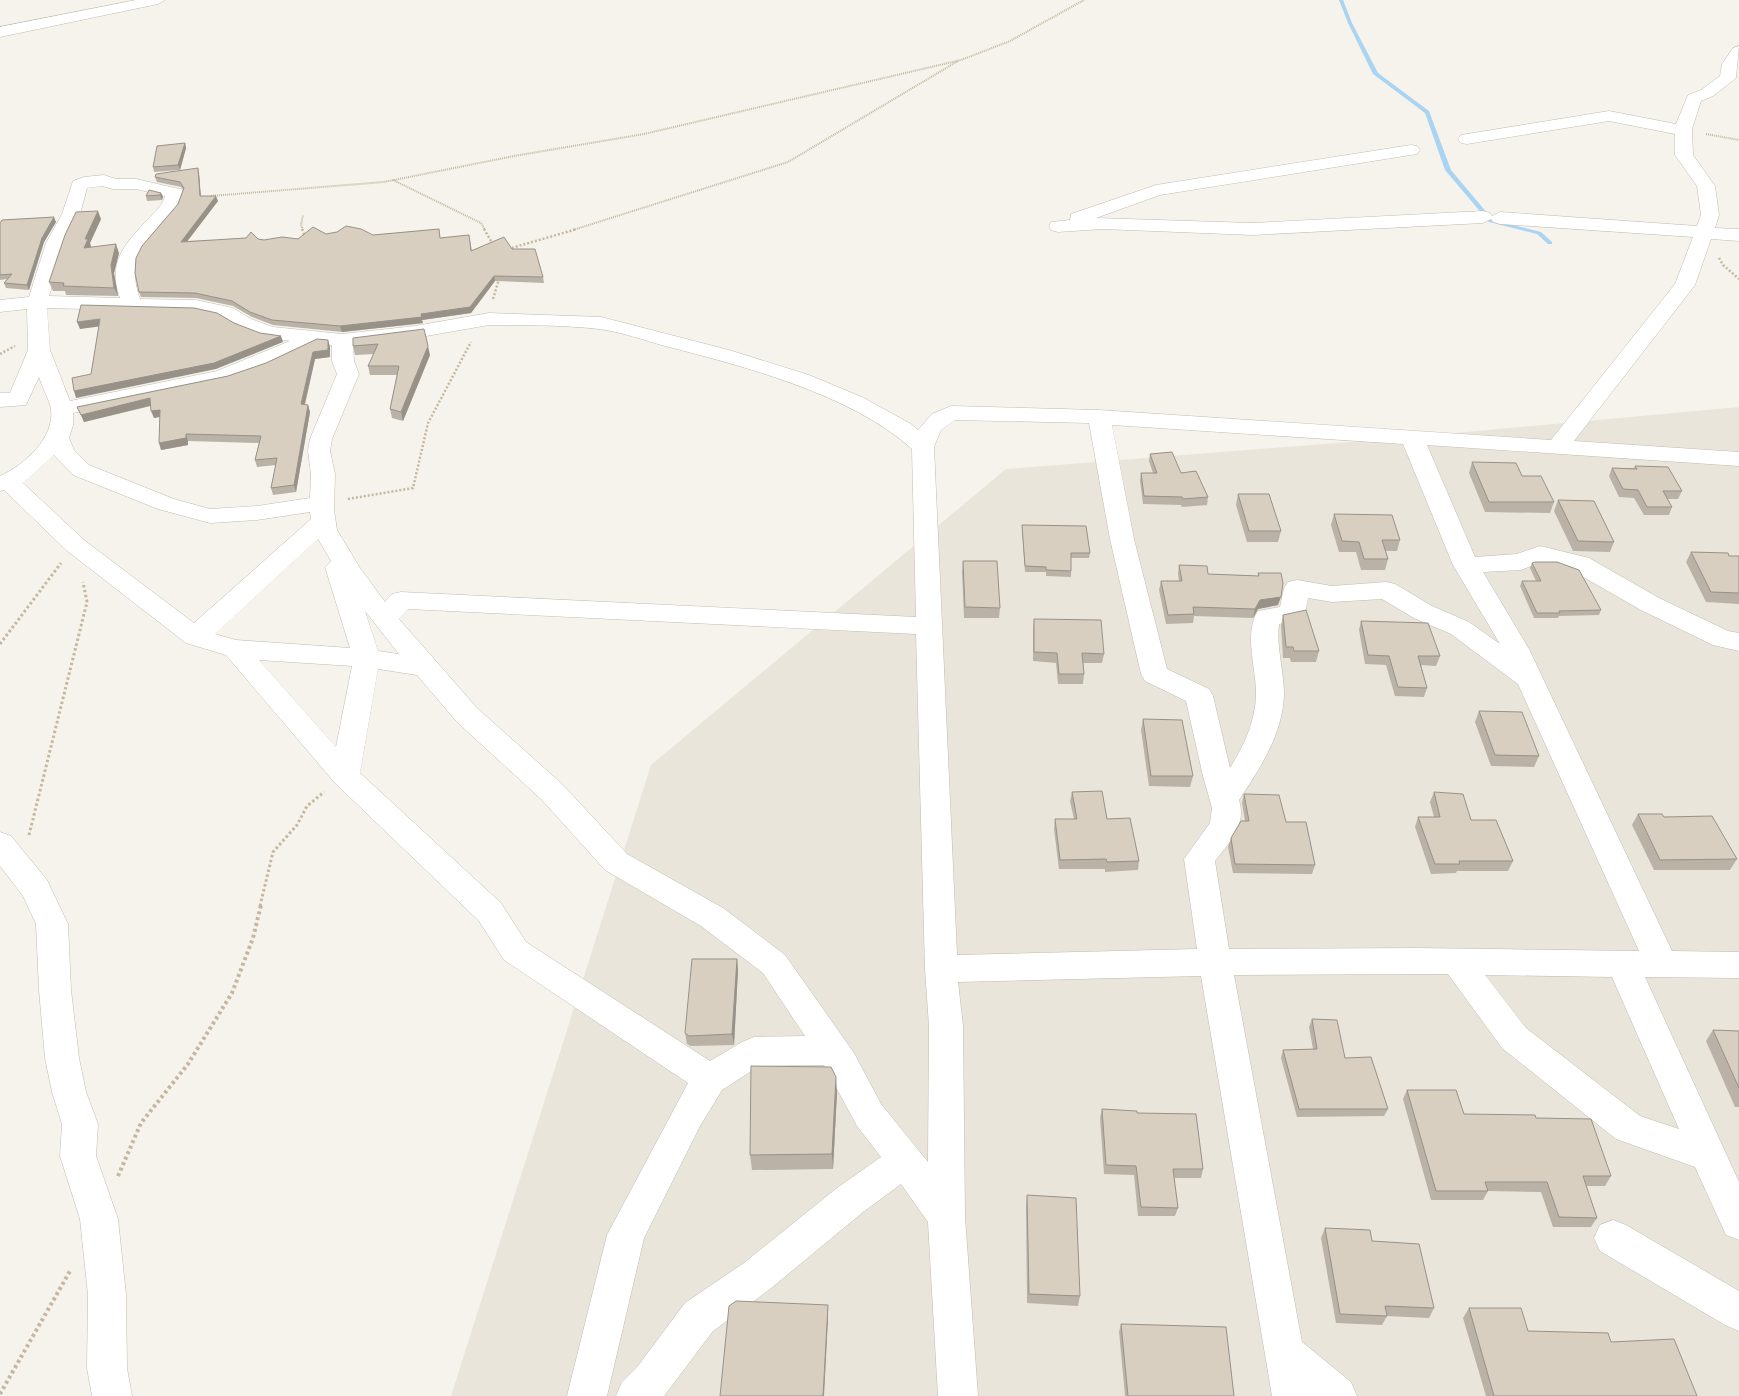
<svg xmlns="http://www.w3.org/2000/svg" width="1739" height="1396" font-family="'Roboto Condensed',sans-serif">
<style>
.residential{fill:#eae5da}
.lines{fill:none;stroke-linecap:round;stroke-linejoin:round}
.stream{fill:#a9d4f2;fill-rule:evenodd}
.minor-casing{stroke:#c2bbae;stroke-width:1}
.path-far3{stroke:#c4b79f;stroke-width:2;stroke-dasharray:1 1;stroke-linecap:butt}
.path-far2{stroke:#c4b79f;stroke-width:2.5;stroke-dasharray:2 2;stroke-linecap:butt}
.path-far1{stroke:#c4b79f;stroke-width:3;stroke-dasharray:2.5 2.5;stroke-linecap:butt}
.path{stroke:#c4b79f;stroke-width:4;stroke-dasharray:3 3;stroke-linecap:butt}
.minor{fill:#fff;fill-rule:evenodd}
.wall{fill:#bab2a6}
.shaded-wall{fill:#979187}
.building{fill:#d8cfc1;stroke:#979187}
</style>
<rect width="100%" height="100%" fill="#f6f3ec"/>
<polygon class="residential" points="1739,407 1739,1396 451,1396 651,765 1006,469 1412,437"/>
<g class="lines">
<polygon class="stream" points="1339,0 1343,0 1352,23 1378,73 1429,111 1451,170 1493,220 1541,232 1552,242 1552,244 1548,244 1537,234 1489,222 1445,170 1425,113 1373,74 1348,23"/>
<g class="minor-casing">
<g id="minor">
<polygon points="136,0 165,0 158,4 0,37 0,27"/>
<path d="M 1739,46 L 1736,78 L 1713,96 L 1701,101 L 1692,129 L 1693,155 L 1715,186 L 1719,215 L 1715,228 L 1739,229 L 1739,241 L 1711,239 L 1695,285 L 1574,441 L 1739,452 L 1739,466 L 1427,445 L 1475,557 L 1517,554 L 1540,546 L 1589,558 L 1659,598 L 1728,631 L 1739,633 L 1739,651 L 1713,645 L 1641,610 L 1571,570 L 1542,562 L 1521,570 L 1483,572 L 1529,649 L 1672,951 L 1739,952 L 1739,978 L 1645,977 L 1739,1182 L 1739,1240 L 1726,1235 L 1695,1167 L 1616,1139 L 1502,1048 L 1448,974 L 1234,975 L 1302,1342 L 1351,1382 L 1357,1396 L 1272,1396 L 1201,976 L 958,982 L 963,1026 L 965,1217 L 978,1396 L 938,1396 L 928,1222 L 901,1184 L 863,1212 L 770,1289 L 713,1331 L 664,1396 L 616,1396 L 622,1382 L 638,1366 L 685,1303 L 744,1263 L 837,1188 L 881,1157 L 857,1126 L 824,1065 L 759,1066 L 722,1090 L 700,1126 L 644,1238 L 607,1396 L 567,1396 L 607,1235 L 688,1083 L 504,960 L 479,921 L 335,783 L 226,655 L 186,643 L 66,550 L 4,490 L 0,491 L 0,476 C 24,465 55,438 51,409 C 49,399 42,387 39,377 L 26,405 L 0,407 L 0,393 L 10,393 L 28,350 L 27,309 L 0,312 L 0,300 L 29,297 L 46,243 L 62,214 L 73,181 L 84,177 L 104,175 L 116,179 L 136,179 L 175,188 L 181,189 L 184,193 C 175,238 118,238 140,299 L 196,300 L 233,308 L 251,319 L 273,327 L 342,334 L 415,326 L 489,313 L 601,317 L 729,350 L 809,375 L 864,398 L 911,424 L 918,430 L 932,414 L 951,406 L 1099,410 L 1551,440 L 1675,284 L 1693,237 L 1500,224 L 1493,222 L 1491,219 L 1483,223 L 1253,235 L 1102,229 L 1058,232 L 1051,230 L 1049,226 L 1051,222 L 1070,220 L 1071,214 L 1156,185 L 1411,145 L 1417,146 L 1420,150 L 1417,154 L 1160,195 L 1096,218 L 1253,223 L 1483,211 L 1490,213 L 1492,216 L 1500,212 L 1697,226 L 1701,215 L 1697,186 L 1675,155 L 1675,134 L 1609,121 L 1467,144 L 1461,143 L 1458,139 L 1461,135 L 1467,134 L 1609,111 L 1676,124 L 1688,95 L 1701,90 L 1720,76 L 1722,64 L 1733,48 ZM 102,186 L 113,189 L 136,189 L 165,196 C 163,205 155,212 149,218 C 125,244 107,261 120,298 L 49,296 L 66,243 L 80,214 L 87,188 ZM 47,308 L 196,312 L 220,317 L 237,327 L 263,337 L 290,341 L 217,371 L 70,401 L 50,350 ZM 489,325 C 525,325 563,325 599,329 C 621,332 644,340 665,346 C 743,366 851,394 912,449 L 916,617 L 401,592 L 392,594 L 385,602 L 360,568 L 337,530 L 334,510 L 335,474 L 330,451 L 332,439 L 359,374 L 354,361 L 353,345 L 415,338 ZM 319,344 L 332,345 L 332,361 L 337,374 L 310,439 L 308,451 L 311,474 L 310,498 L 257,506 L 210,509 L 174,499 L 89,465 L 74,450 L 69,438 L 73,425 L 73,413 L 230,381 L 267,368 ZM 955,420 L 1089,423 L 1110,539 L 1141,674 L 1145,681 L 1186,701 L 1203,776 L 1212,808 L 1210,823 L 1184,859 L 1197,949 L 957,955 L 934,447 L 941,430 ZM 1112,425 L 1403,444 L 1453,565 L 1500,644 L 1469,622 L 1432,606 L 1395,584 L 1386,582 L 1332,586 L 1297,580 L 1288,582 L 1284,588 L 1280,607 L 1258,611 C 1243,634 1257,670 1256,696 C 1255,722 1244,746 1230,768 L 1213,696 L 1209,689 L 1167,669 L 1134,539 ZM 54,455 L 73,475 L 158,509 L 210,523 L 257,520 L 310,512 L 311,519 L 194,623 L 84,540 L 23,483 ZM 318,539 L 331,561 L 325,567 L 350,648 L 236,640 L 215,634 ZM 1308,598 L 1332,602 L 1382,599 L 1414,618 L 1451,634 L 1518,684 L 1639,951 L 1416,948 L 1229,949 L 1215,861 C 1229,843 1247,825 1239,800 C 1260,768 1283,734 1284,694 C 1284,671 1276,647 1279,624 L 1301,620 L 1305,614 ZM 408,609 L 916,634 L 925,969 L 929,1026 L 928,1162 L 881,1104 L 854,1053 L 785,955 L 723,908 L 627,854 L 562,784 L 477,708 L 399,619 ZM 365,611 L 399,654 L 378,651 ZM 259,660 L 352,666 L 336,747 ZM 378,669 L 417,675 L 457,722 L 542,800 L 605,870 L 701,926 L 763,973 L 805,1036 L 754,1037 L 742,1042 L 710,1061 L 526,942 L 501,903 L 360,773 ZM 1485,975 L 1612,977 L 1679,1129 L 1640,1116 L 1526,1028 Z"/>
<polygon points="0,832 11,836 47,880 68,924 71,990 79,1058 86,1092 98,1124 96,1156 118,1219 126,1295 127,1368 132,1396 92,1396 87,1368 88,1295 80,1219 60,1156 62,1124 52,1092 45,1058 39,990 36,924 23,896 0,866"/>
<polygon points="1613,1220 1626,1225 1739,1291 1739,1331 1725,1325 1600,1251 1594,1238 1600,1225"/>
</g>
</g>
<g class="path-far3">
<polyline points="1706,134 1739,140"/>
<polyline points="393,180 481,223 485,230"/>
<polyline points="211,196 384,182 514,156 644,134 961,60 1010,41 1084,0"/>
<polyline points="303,230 301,225 303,215"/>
<polyline points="573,230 788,162 958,61"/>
</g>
<g class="path-far2">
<polyline points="302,229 305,237"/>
<polyline points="484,229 494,246"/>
<polyline points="508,249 577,229"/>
<polyline points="1719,258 1723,265 1739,279"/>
<polyline points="493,299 499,279"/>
<polyline points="0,354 15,346"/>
<polyline points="348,499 413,488 428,423 471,342"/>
</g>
<g class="path-far1">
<polyline points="0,644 61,563"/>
<polyline points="29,835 87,602 83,582"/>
<polyline points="260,906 273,852 297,825 307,806 324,792"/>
</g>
<g class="path">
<polyline points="118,1176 141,1123 188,1064 232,993 253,938 261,905"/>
<polyline points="0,1394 70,1271"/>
</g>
<use href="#minor" class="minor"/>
</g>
<g class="wall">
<polygon points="185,143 186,148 180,170 154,172 153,167"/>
<polygon points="199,173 201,196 218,201 187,241 258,239 264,240 298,239 326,234 373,235 439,229 440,238 470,240 472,251 512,249 543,277 544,283 495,281 471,313 422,320 423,323 415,324 342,332 273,325 252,317 233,306 196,298 141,297 139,292 178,204 183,190 181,187 157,182 155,177"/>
<polygon points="161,193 163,197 162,200 147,201 146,196"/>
<polygon points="101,219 90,243 91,247 119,253 114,273 118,296 66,295 65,291 53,291 49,282"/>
<polygon points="56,222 44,242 29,290 6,288 4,283 7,279 0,280 0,223"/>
<polygon points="353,338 430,355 403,421 392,418 390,409 397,375 370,375 368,366 374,354 355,355 353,346"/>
<polygon points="330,347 330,357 315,359 305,405 308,405 310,412 296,492 273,495 271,488 276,465 257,467 255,460 259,443 188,441 188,445 161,450 160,417 154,418 151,406 84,422 77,407 228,376"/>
<polygon points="1150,454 1181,473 1208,497 1207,505 1182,507 1181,505 1143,504 1140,481 1141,473 1153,473 1149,461"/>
<polygon points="1472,462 1522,476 1554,502 1550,513 1485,512 1469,473"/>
<polygon points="1635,466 1682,491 1678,499 1667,499 1672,507 1669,515 1644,515 1634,498 1619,497 1609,476 1612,468 1634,468"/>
<polygon points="1238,494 1281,531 1278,542 1247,542 1236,505"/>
<polygon points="1558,500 1614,542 1610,552 1573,551 1554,511"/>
<polygon points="1334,514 1400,540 1397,551 1385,551 1388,559 1385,570 1361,570 1356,552 1339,552 1331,525"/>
<polygon points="1022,525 1090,553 1089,558 1071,558 1071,577 1046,576 1046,572 1025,572 1022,530"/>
<polygon points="1691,552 1729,556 1739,556 1739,604 1706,602 1686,562"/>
<polygon points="963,561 1000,608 999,618 964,618 962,572"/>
<polygon points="1532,563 1601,610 1599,615 1559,616 1558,618 1534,618 1520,586 1522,581 1536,581 1530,568"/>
<polygon points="1179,565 1208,574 1258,576 1258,573 1278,605 1258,609 1253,618 1194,616 1193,623 1166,624 1159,590 1161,581 1179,581 1178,574"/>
<polygon points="1283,615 1319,651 1316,662 1291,662 1290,658 1283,658 1281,626"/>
<polygon points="1034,619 1104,654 1102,663 1083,663 1084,674 1083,684 1058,684 1056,663 1033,661 1033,629"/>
<polygon points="1361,621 1440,656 1436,666 1421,665 1427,688 1424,697 1395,696 1386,665 1365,664 1359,630"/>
<polygon points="1479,711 1539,756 1534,767 1491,766 1475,722"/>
<polygon points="1143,719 1193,776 1190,787 1149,786 1141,730"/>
<polygon points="1072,792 1107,819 1139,861 1138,870 1105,872 1105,869 1059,869 1054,829 1055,819 1074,819 1070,801"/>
<polygon points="1434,792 1471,820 1513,861 1508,871 1457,871 1456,873 1431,874 1415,827 1418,817 1434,817 1430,802"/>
<polygon points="1244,794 1286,822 1315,865 1312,874 1233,873 1228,847 1231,838 1245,821 1242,803"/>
<polygon points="1638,814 1664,817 1737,859 1730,870 1654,870 1632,825"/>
<polygon points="737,959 738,970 734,1045 691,1046 687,1044 685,1033"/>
<polygon points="1312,1019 1388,1109 1384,1116 1297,1117 1281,1058 1283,1050 1313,1049 1309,1027"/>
<polygon points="1713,1030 1739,1031 1739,1107 1735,1107 1706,1041"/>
<polygon points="1407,1090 1611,1176 1605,1186 1586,1186 1597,1218 1591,1227 1553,1227 1541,1192 1488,1191 1483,1200 1431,1200 1403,1099"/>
<polygon points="837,1092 833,1169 752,1170 750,1155"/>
<polygon points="1102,1109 1137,1113 1203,1169 1201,1178 1174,1178 1178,1208 1175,1216 1138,1216 1134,1175 1104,1174 1100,1118"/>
<polygon points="1027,1195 1080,1296 1078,1306 1027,1303 1026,1205"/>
<polygon points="1325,1228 1372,1241 1434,1308 1429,1318 1387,1316 1382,1325 1336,1323 1321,1238"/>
<polygon points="1469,1308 1528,1331 1611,1342 1697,1396 1486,1396 1463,1318"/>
<polygon points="1121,1324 1234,1396 1125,1396 1119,1332"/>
</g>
<g class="shaded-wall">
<polygon points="185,143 186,148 180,170 178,165"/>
<polygon points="198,168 199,173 201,201 200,196"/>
<polygon points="161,193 163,197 162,200 160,195"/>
<polygon points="216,196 218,201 183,247 181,242"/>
<polygon points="98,211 101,219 90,243 91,247 84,248 85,239"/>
<polygon points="54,217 56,222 44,242 29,290 27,285 42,238"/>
<polygon points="116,244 119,253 114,273 118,296 114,288 111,265"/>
<polygon points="494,276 495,281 471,313 422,320 423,323 415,324 342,332 340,326"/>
<polygon points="100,319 103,326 80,329 77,322"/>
<polygon points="281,336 283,342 216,369 76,398 74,391"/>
<polygon points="328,340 330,347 330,357 315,359 303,411 301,404 313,352"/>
<polygon points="428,346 430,355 403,421 401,412"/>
<polygon points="150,398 153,405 84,422 81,415"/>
<polygon points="308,405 310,412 296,492 294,485"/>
<polygon points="160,410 163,416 154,418 151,411"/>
<polygon points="186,434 188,441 188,445 161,450 159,443"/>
<polygon points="1281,597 1278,605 1258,609 1253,618 1255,609 1260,600"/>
<polygon points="737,959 738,970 734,1045 732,1034"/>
<polygon points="836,1077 837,1092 833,1169 832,1154"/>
<polygon points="828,1305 828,1319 824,1396 823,1396"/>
</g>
<g class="building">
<polygon points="185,143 178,165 153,167 157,146"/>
<polygon points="198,168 200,196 216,196 181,242 246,238 251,232 258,239 264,240 282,237 298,239 313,227 326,234 337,232 346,226 361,229 373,235 439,229 440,238 469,235 471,251 504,237 512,249 535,249 543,277 494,276 470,307 421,314 422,317 413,318 340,326 272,320 250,312 232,301 195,293 139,292 135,273 136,258 142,246 178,204 184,188 180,182 155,177 156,174"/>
<polygon points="149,190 161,193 160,195 146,196"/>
<polygon points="98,211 85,239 88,239 84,248 116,244 111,265 114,288 63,286 64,283 49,282 65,235 76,212"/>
<polygon points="54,217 42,238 27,285 4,283 12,274 0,275 0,223 2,220"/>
<polygon points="81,305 194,308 217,313 234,323 260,333 281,336 214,363 74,391 72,378 91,374 100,319 77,322"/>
<polygon points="424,329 428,346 401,412 390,409 399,366 368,366 378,344 353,346 353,338"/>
<polygon points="317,339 328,340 328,350 313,352 301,404 308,405 294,485 271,488 277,458 255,460 261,436 186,434 186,438 159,443 160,410 151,411 150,398 81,415 77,407 228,376 266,363"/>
<polygon points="1172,452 1181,473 1196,471 1208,497 1183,499 1182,497 1144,496 1141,473 1157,473 1150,454"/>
<polygon points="1472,462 1516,463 1522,476 1541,476 1554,502 1489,502"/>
<polygon points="1635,466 1668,467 1682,491 1663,491 1672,507 1647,507 1638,490 1623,489 1612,468 1637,469"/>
<polygon points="1238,494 1269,494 1281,531 1249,531"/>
<polygon points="1558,500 1594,501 1614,542 1578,541"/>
<polygon points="1334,514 1392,515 1400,540 1382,540 1388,559 1364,559 1359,542 1342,541"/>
<polygon points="1022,525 1086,526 1090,553 1071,553 1071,571 1046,570 1046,567 1025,566"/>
<polygon points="1691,552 1728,553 1729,556 1739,556 1739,593 1711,592"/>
<polygon points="963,561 997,561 1000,608 965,607"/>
<polygon points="1535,562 1557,562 1579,570 1601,610 1559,611 1560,613 1537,613 1522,581 1541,581 1532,563"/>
<polygon points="1179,565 1207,566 1208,574 1259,576 1258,573 1281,573 1283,583 1281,597 1260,600 1255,609 1193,607 1194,614 1168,615 1161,581 1182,581"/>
<polygon points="1306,610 1319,651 1294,651 1293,647 1286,647 1283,615"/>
<polygon points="1034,619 1101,620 1104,654 1082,653 1084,674 1059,674 1057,653 1034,652"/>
<polygon points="1361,621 1428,623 1440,656 1418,656 1427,688 1398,687 1389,656 1368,655"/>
<polygon points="1479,711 1522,712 1539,756 1495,755"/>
<polygon points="1143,719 1182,720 1193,776 1151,776"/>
<polygon points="1102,791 1107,819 1130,818 1139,861 1107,862 1106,859 1060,860 1055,819 1077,819 1072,792"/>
<polygon points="1434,792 1463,794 1471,820 1496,820 1513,861 1459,861 1460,864 1435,864 1418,817 1440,817"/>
<polygon points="1244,794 1279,795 1286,822 1306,822 1315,865 1235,864 1231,838 1241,821 1249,821"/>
<polygon points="1638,814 1662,814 1664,817 1712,816 1737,859 1660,860"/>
<polygon points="692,959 737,959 732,1034 689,1036 685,1033"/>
<polygon points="1312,1019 1337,1020 1345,1058 1371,1057 1388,1109 1299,1109 1283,1050 1317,1049"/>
<polygon points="1713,1030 1739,1031 1739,1088"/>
<polygon points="751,1066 831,1067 836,1077 832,1154 750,1155"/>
<polygon points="1407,1090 1456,1090 1464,1114 1535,1115 1536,1118 1591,1119 1611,1176 1583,1176 1597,1218 1559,1217 1547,1182 1485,1182 1488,1191 1436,1191"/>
<polygon points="1102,1109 1137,1111 1137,1113 1196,1114 1203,1169 1173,1169 1178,1208 1141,1207 1136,1166 1106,1165"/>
<polygon points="1027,1195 1076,1198 1080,1296 1029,1294"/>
<polygon points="1325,1228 1370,1230 1372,1241 1419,1244 1434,1308 1385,1306 1387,1316 1340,1314"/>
<polygon points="736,1301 828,1305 823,1396 720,1396 729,1306"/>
<polygon points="1469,1308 1521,1308 1528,1331 1608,1333 1611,1342 1674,1339 1697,1396 1494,1396"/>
<polygon points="1121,1324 1226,1327 1234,1396 1128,1396"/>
</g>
</svg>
